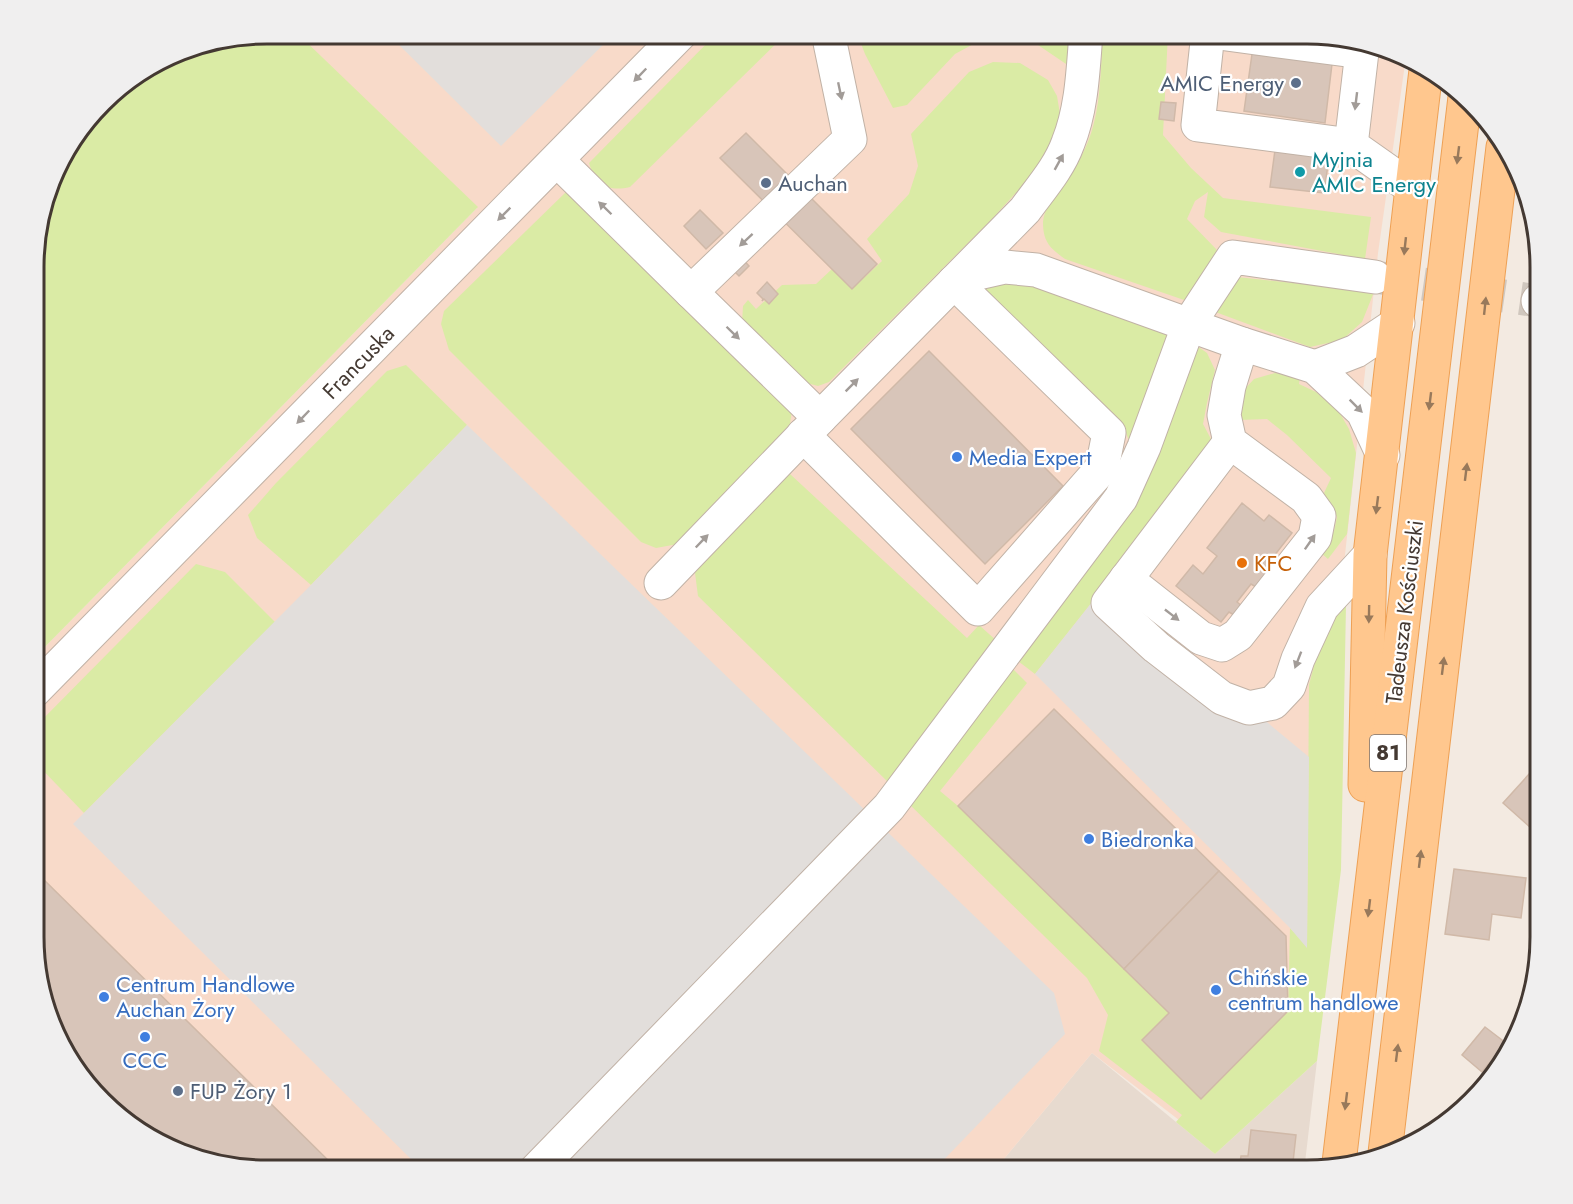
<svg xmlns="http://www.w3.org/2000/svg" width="1573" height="1204" font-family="Jost,sans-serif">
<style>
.residential{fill:#e7dacf}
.commercial{fill:#f8dac9}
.green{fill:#daeba5}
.parking{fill:#e2dedb}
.building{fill:#d8c5b9;stroke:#d0b9a8;stroke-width:1.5}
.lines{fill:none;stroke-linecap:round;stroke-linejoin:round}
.minor-tunnel{stroke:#d0c7be;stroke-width:33;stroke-dasharray:33 16;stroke-linecap:butt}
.minor-casing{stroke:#c1b2a6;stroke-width:35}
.major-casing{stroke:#eea054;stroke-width:35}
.minor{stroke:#fff;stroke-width:33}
.major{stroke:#ffc78e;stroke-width:33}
.oneway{fill:#a29c98}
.oneway2{fill:#98795b}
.service-dot{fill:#5c6f8a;stroke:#fff;stroke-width:2}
.culture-dot{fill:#0f9aa8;stroke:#fff;stroke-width:2}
.shop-dot{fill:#3f7fe0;stroke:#fff;stroke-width:2}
.food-dot{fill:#e8710a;stroke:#fff;stroke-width:2}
.labels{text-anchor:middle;stroke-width:4.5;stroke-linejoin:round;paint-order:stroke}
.shield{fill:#fff;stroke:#7c7470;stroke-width:1.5}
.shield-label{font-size:21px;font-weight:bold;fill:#443932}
.service-label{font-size:22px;fill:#4e5e75;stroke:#fff;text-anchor:start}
.culture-label{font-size:22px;fill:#0d838f;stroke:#fff;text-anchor:start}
.street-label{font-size:22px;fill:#443932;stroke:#fff}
.shop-label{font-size:22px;fill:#366cbe;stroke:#fff;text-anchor:start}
.food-label{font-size:22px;fill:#c56008;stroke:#fff;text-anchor:start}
.rim{fill:none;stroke:#443932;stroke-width:3}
</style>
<rect width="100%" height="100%" fill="#f3eae1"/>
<polygon class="residential" points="1092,1053 1215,1154 1317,1061 1304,1171 994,1171"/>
<polygon class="commercial" points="295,33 1321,33 1395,51 1406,57 1378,253 1338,619 1317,1041 1214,1147 1092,1053 994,1171 252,1171 178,1153 113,1113 57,1041 34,953 34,658 477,208"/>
<g class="green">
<polygon points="267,33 297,33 478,207 34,658 35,236 64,150 113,91 191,46"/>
<path d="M 717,33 L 787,33 L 630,187 C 608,192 596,185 589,163 Z"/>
<polygon points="857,33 1071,33 1069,66 1038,45 1010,37 981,40 955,54 907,105 893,108 865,54"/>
<path d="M 1103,33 L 1168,33 L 1163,135 L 1191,168 L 1223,198 L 1371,217 L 1365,259 L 1221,232 L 1204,217 L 1208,192 L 1195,201 L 1187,219 L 1217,250 L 1187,301 L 1065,259 C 1050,248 1043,242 1043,222 C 1044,207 1055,198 1063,186 C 1069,176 1077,166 1082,155 C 1102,117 1100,74 1103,33 Z"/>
<polygon points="993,62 1020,63 1048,80 1057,96 1061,120 1051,144 1036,171 991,220 829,382 818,386 803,382 742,323 743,306 748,300 756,309 782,285 816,284 832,269 852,289 882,261 867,239 909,194 918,166 911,134 969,72"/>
<polygon points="566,192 792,410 789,431 678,544 656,548 641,542 449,350 441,324 444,311"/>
<polygon points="1007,277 1168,333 1132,449 1122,422 985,289"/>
<polygon points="1237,277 1374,292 1362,322 1342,340 1310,347 1210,310"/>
<polygon points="1193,343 1207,353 1215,370 1207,403 1203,424 1211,439 1205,460 1035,674 1014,658"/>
<polygon points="406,365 467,425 311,585 257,538 248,515 276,483 387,371"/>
<polygon points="1275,373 1300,377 1299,384 1316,392 1338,410 1349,429 1356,453 1347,534 1328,559 1321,553 1334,531 1337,517 1324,493 1331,478 1287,435 1267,419 1239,420 1243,391 1254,379"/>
<polygon points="790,474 967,638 979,625 998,642 890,784 698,596 695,573 703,559"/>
<polygon points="196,564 225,572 275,622 84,813 34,761 34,728"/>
<polygon points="1346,605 1341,870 1317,1061 1215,1154 1176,1122 1182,1115 1099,1051 1108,1015 1087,978 906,801 1009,665 1027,683 940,791 958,806 1169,1013 1142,1041 1202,1096 1288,1011 1290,928 1307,946 1309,685 1321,638 1329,623"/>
</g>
<g class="parking">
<polygon points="387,33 615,33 501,146"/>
<polygon points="467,425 1054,993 1065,1034 933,1171 423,1171 73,824 311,585"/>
<polygon points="1104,587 1309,757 1307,948 1290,928 1035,674"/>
</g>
<g class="building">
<polygon points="1252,54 1332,64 1325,123 1244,111"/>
<polygon points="1161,102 1176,103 1174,121 1159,119"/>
<polygon points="746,133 877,264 852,289 720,158"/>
<polygon points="1275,150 1329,157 1324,193 1270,187"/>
<polygon points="700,210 723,233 706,249 684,226"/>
<polygon points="738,254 749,266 739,276 728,265"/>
<polygon points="767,282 778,294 769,304 764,299 762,301 763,299 757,293"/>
<polygon points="929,351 1063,486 985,564 851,429"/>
<polygon points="1242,503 1264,521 1269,515 1292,533 1270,561 1274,564 1256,587 1251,584 1237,602 1242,606 1234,615 1229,612 1221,622 1176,586 1193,565 1203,574 1217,556 1207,548"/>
<polygon points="1054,709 1219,871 1124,969 958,806"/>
<polygon points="1540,762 1540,836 1503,803"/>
<polygon points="1454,869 1526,878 1521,918 1492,914 1489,940 1445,934"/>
<polygon points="1219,871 1286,936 1288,1011 1201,1099 1142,1040 1169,1013 1124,969"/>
<polygon points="36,872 339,1171 252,1171 178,1153 113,1113 57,1041 34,953 34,874"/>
<polygon points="1485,1027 1506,1043 1482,1072 1462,1055"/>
<polygon points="1251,1130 1296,1135 1292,1171 1239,1171 1241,1156 1248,1156"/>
<polygon points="1173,1161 1185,1171 1165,1171"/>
</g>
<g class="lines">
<polyline class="minor-tunnel" points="1375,277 1538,301"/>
<g class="minor-casing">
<g id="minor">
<polyline points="1208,33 1198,125 1351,145"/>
<polyline points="1219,33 1362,52"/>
<polyline points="1363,43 1351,145 1412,188"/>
<polyline points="557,160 691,292 850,139 828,33"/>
<polyline points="956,281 974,274 1005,267 1036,270 1242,344 1315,367 1363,412 1383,455"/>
<polyline points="691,292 820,418"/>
<polyline points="1538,301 1540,301"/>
<polyline points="1315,367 1356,351 1398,323"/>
<polyline points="803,435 978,609 1102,468 1109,433 954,282"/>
<polyline points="1230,442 1108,603 1156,647 1222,698 1249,708 1273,703 1289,686 1298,659 1322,607 1370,555"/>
<polyline points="1126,579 1201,638 1222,645 1238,635 1315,537 1319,516 1306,498 1230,442 1224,415 1229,386 1242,344"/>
<path d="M 661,583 L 820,418 L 1025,210 C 1041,188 1059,168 1068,143 C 1082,108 1083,70 1086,33"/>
<polyline points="34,691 681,33"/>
<polyline points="535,1171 889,807 1121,498 1144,447 1189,324 1233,257 1375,277"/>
</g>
</g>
<g class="major-casing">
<g id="major">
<polyline points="1365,785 1370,555 1412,188 1426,70"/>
<polyline points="1385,1153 1503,147"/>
<polyline points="1339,1163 1465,97"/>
</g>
</g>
<use href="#minor" class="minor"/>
<use href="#major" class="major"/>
</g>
<defs><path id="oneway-solid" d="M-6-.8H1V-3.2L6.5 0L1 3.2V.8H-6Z" transform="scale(1.5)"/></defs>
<g class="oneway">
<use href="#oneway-solid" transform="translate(640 75) rotate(134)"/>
<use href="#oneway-solid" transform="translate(840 91) rotate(78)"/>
<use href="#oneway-solid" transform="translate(1356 101) rotate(97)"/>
<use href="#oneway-solid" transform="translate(1059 162) rotate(-61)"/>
<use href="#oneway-solid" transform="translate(605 208) rotate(-136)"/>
<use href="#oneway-solid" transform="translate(504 214) rotate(135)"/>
<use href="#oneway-solid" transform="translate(746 240) rotate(137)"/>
<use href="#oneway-solid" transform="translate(733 333) rotate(44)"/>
<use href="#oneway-solid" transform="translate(852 385) rotate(-45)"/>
<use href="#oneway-solid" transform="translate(1356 406) rotate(45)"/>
<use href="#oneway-solid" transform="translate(303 417) rotate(134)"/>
<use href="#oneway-solid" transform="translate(702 541) rotate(-46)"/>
<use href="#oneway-solid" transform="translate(1310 542) rotate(-55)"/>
<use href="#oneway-solid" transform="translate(1172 615) rotate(38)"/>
<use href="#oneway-solid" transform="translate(1298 660) rotate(111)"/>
</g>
<g class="oneway2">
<use href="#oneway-solid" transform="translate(1458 155) rotate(97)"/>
<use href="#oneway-solid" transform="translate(1405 246) rotate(96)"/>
<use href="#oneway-solid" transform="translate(1485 306) rotate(-84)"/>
<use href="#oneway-solid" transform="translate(1430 401) rotate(97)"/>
<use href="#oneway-solid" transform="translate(1466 472) rotate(-83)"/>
<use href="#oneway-solid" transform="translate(1377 505) rotate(97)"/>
<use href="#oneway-solid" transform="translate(1369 614) rotate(91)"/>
<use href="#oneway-solid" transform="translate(1443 666) rotate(-83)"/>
<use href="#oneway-solid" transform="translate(1420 859) rotate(-83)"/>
<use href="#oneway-solid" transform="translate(1369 908) rotate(97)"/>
<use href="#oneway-solid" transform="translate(1397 1053) rotate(-83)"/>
<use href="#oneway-solid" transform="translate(1346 1101) rotate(97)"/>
</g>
<g class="service-dot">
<circle cx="1296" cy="83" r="6"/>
<circle cx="766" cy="183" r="6"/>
<circle cx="178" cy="1091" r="6"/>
</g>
<circle class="culture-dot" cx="1300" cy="172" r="6"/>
<g class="shop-dot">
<circle cx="957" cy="457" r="6"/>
<circle cx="1089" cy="839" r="6"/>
<circle cx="1216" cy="990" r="6"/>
<circle cx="104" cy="997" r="6"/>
<circle cx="145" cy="1037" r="6"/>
</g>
<circle class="food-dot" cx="1242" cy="563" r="6"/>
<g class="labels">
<rect class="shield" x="1370" y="735" width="36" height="36" rx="4.5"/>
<g class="shield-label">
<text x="1388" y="760">81</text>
</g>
<g class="service-label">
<text x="1284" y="91" text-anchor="end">AMIC Energy</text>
<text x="778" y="191">Auchan</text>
<text x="190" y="1099">FUP Żory 1</text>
</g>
<g class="culture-label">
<text x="1312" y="167">Myjnia<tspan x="1312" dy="25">AMIC Energy</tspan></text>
</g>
<g class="street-label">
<text transform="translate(358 362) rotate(-46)" y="8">Francuska</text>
<text transform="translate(1404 612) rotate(-83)" y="8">Tadeusza Kościuszki</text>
</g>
<g class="shop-label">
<text x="969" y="465">Media Expert</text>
<text x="1101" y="847">Biedronka</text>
<text x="1228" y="985">Chińskie<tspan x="1228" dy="25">centrum handlowe</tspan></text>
<text x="116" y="992">Centrum Handlowe<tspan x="116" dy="25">Auchan Żory</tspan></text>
<text x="145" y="1068" text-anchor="middle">CCC</text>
</g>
<g class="food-label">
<text x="1254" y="571">KFC</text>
</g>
</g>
<path d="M0 0H1573V1204H0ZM267 44H1307A223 223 0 0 1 1530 267V937A223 223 0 0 1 1307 1160H267A223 223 0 0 1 44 937V267A223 223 0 0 1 267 44Z" fill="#f0efef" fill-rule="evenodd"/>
<path class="rim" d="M267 44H1307A223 223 0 0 1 1530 267V937A223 223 0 0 1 1307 1160H267A223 223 0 0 1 44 937V267A223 223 0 0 1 267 44Z"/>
</svg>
